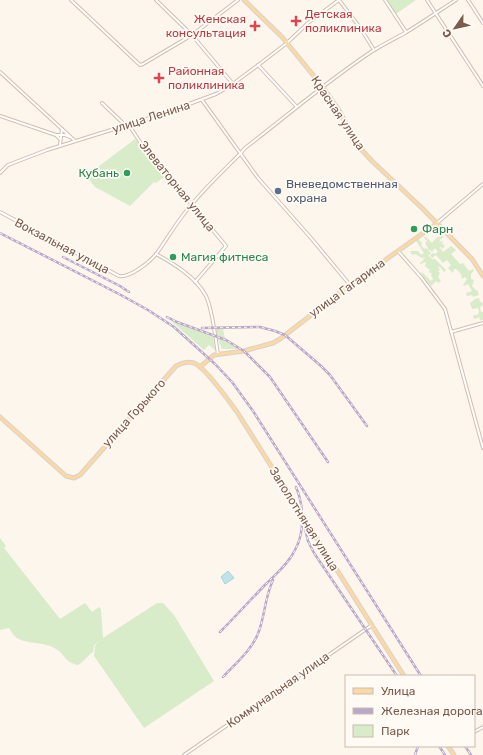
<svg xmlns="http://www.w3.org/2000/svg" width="483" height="755" font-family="Rubik,sans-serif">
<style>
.green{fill:#d8ecc9}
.water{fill:#bfe3e8;stroke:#a5d3da}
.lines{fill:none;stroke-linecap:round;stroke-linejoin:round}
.minor-casing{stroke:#d1beb0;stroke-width:4}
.major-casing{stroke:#dad1cd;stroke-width:5}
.minor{stroke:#fff;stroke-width:2}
.major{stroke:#fbd9a5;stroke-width:3}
.rail-casing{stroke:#b9a8c9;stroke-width:2.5}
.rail{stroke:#fffaf3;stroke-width:1;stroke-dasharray:3;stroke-linecap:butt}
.health-dot{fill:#e0444e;stroke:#fffaf3;stroke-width:1.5}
.leisure-dot{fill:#2e9e5b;stroke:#fffaf3;stroke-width:1.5}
.service-dot{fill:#5c6f8a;stroke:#fffaf3;stroke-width:1.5}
.labels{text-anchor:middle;stroke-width:3.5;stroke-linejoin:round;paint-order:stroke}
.health-label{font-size:12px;fill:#be3a42;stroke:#fffaf3;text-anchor:start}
.street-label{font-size:12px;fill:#7a5c4d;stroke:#fffaf3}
.leisure-label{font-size:12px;fill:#27864d;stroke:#fffaf3;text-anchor:start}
.service-label{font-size:12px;fill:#4e5e75;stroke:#fffaf3;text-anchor:start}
</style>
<rect width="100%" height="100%" fill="#fdf6ec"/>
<g class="green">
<polygon points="387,0 416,0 396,14"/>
<polygon points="135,139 165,176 156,183 154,182 130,206 95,187 86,176"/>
<polygon points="441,235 444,237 439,240 442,242 445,240 441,244 443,244 445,246 442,249 441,247 442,246 438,249 440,248 443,252 451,246 456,250 451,254 460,264 463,263 469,271 473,269 474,270 471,274 471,279 474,280 472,286 475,289 475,290 477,290 479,295 473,297 472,295 467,296 466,293 472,291 468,284 464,286 463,285 467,279 465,277 462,279 461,274 456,269 454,269 453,273 448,268 451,265 447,260 443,263 436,255 432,258 430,255 433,253 435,254 438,252 435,248 432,252 430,250 428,250 431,253 427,257 429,256 432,259 435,259 446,270 444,272 440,267 438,267 440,270 438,271 440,273 438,277 441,281 438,283 436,281 431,286 422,275 422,274 420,274 422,272 431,281 433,279 431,275 432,273 430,273 429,271 430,269 428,269 425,266 426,263 425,262 421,264 420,263 424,260 423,259 425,258 425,257 422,258 415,254 412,255 410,251 418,251 421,255 424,253 416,241 418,239 422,243 421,245 424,249 427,248 428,251 428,248 425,243 427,241 424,238 425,236 432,243 435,239"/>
<polygon points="479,298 480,302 482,302 483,305 480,307 481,312 483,312 483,320 480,320 479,317 475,319 473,317 474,315 477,315 479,313 479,310 477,308 472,309 470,303 475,299"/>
<polygon points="170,320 213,337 215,350 209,345 204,350"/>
<polygon points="215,329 223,329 225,339 217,335"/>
<polygon points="217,337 240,349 222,349"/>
<path d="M 0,538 L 6,546 L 4,548 L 60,619 L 85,603 L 92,612 L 99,607 L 101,609 L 103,638 L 157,603 L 163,603 L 174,615 L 214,681 L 144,728 L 94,656 L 95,646 L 99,640 L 94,646 L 93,652 C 87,656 84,662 78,665 C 64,662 66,655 56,649 C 45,641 28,645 17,638 C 14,636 11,631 9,628 L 0,630 Z"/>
</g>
<polygon class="water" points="228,571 234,578 225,584 221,577"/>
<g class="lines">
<g class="minor-casing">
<g id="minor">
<polyline points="71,0 140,65 143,64 192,35 238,0"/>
<polyline points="156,0 192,35 233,84"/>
<polyline points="339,0 361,29 374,50"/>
<polyline points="385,0 406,32"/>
<polyline points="427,0 483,86"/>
<polyline points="468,0 483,23"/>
<polyline points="258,65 297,107"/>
<polyline points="0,72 75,141"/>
<polyline points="202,100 258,178 311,238 350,285"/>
<polyline points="102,103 125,125"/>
<polyline points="0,116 56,135 60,139"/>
<polyline points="129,125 140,142 226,246 195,282"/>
<polyline points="57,135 65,135 70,137"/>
<polyline points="60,145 62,129"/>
<polyline points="0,173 8,165 47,150 162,114 216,94 230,86 261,63 287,43 308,23 339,0"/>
<path d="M 0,212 L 119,276 C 130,278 150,262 157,253 C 169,236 179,218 193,203 C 207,186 224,170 240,154 L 245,148 C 287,116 327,81 371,52 C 382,45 394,39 405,33 C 423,22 439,11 456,0"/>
<polyline points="437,223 483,184"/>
<polyline points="398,251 421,277 445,309 483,448"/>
<path d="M 156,254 C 174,264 196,277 206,296 C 213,311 215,337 218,354"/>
<polyline points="451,332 483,323"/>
<polyline points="474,732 483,727"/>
<polyline points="184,755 372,625"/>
</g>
</g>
<g class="major-casing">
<g id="major">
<polyline points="244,0 282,37 322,86 340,112 357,145 373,162 422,208 472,259 483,276"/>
<polyline points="200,367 214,355 244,351 273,343 280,339 350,285 436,224"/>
<path d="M 0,417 L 66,476 L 74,478 L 80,475 L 176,366 C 182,363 187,361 194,363 C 205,367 229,401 237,412 L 404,676"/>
<polyline points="448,746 454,755"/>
</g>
</g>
<use href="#minor" class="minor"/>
<use href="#major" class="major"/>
<g class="rail-casing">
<g id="rail">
<polyline points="0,233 119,294 148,310 174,327 215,364 232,382 253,411 421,676"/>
<polyline points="63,257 120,286 129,292"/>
<polyline points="167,317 177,322 226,340 244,351 270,377 328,462"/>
<polyline points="202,328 260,327 275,331 285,335 321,366 330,375 367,426"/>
<polyline points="304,525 308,541 314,553 397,676"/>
<path d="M 220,632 C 236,616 251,599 267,583 C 277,573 289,563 295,550 C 305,532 304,506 296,487"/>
<path d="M 223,677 C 235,664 253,649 259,631 C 265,614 265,597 273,580"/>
<polyline points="439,746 445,755"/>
<polyline points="465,746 471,755"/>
<polyline points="415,755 418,746"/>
</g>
</g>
<use href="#rail" class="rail"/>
</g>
<g class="health-dot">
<path d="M294 15h4v4h4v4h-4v4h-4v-4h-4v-4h4z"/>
<path d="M253 20h4v4h4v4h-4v4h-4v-4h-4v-4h4z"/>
<path d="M157 72h4v4h4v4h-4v4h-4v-4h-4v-4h4z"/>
</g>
<g class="leisure-dot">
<circle cx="127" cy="173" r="4"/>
<circle cx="414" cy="229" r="4"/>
<circle cx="173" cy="257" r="4"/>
</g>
<circle class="service-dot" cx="278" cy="191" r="4"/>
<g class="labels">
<g class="health-label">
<text x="305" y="18">Детская<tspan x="305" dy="14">поликлиника</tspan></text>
<text x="246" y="23" text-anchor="end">Женская<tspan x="246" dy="14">консультация</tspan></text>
<text x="168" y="75">Районная<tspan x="168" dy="14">поликлиника</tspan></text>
</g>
<g class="street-label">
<text transform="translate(338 113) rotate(56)" y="4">Красная улица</text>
<text transform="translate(151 117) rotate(-18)" y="4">улица Ленина</text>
<text transform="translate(177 186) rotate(51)" y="4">Элеваторная улица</text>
<text transform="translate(62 246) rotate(28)" y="4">Вокзальная улица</text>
<text transform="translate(347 288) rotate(-36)" y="4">улица Гагарина</text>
<text transform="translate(134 413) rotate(-48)" y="4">улица Горького</text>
<text transform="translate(304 519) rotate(58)" y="4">Заполотняная улица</text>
<text transform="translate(278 690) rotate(-35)" y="4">Коммунальная улица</text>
</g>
<g class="leisure-label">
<text x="119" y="177" text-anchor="end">Кубань</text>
<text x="422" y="233">Фарн</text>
<text x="181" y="261">Магия фитнеса</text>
</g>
<g class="service-label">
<text x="286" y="188">Вневедомственная<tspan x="286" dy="14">охрана</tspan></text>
</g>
</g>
<rect x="345" y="675" width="130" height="72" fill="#fffaf3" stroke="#cabbb1"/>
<rect x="353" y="688" width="20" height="6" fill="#fbd9a5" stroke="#cabbb1"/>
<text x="381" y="695" font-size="12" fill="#7a5c4d">Улица</text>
<rect x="353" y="708" width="20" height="6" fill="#b9a8c9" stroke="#cabbb1"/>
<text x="381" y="715" font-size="12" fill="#7a5c4d">Железная дорога</text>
<rect x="353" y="725" width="20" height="12" fill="#d8ecc9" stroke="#cabbb1"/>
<text x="381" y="735" font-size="12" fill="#7a5c4d">Парк</text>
<g transform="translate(455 28) rotate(236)" stroke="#fffaf3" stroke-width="3" paint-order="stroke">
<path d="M0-3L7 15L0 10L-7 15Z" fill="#7a5c4d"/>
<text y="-6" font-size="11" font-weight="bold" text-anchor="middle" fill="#7a5c4d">С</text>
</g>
</svg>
